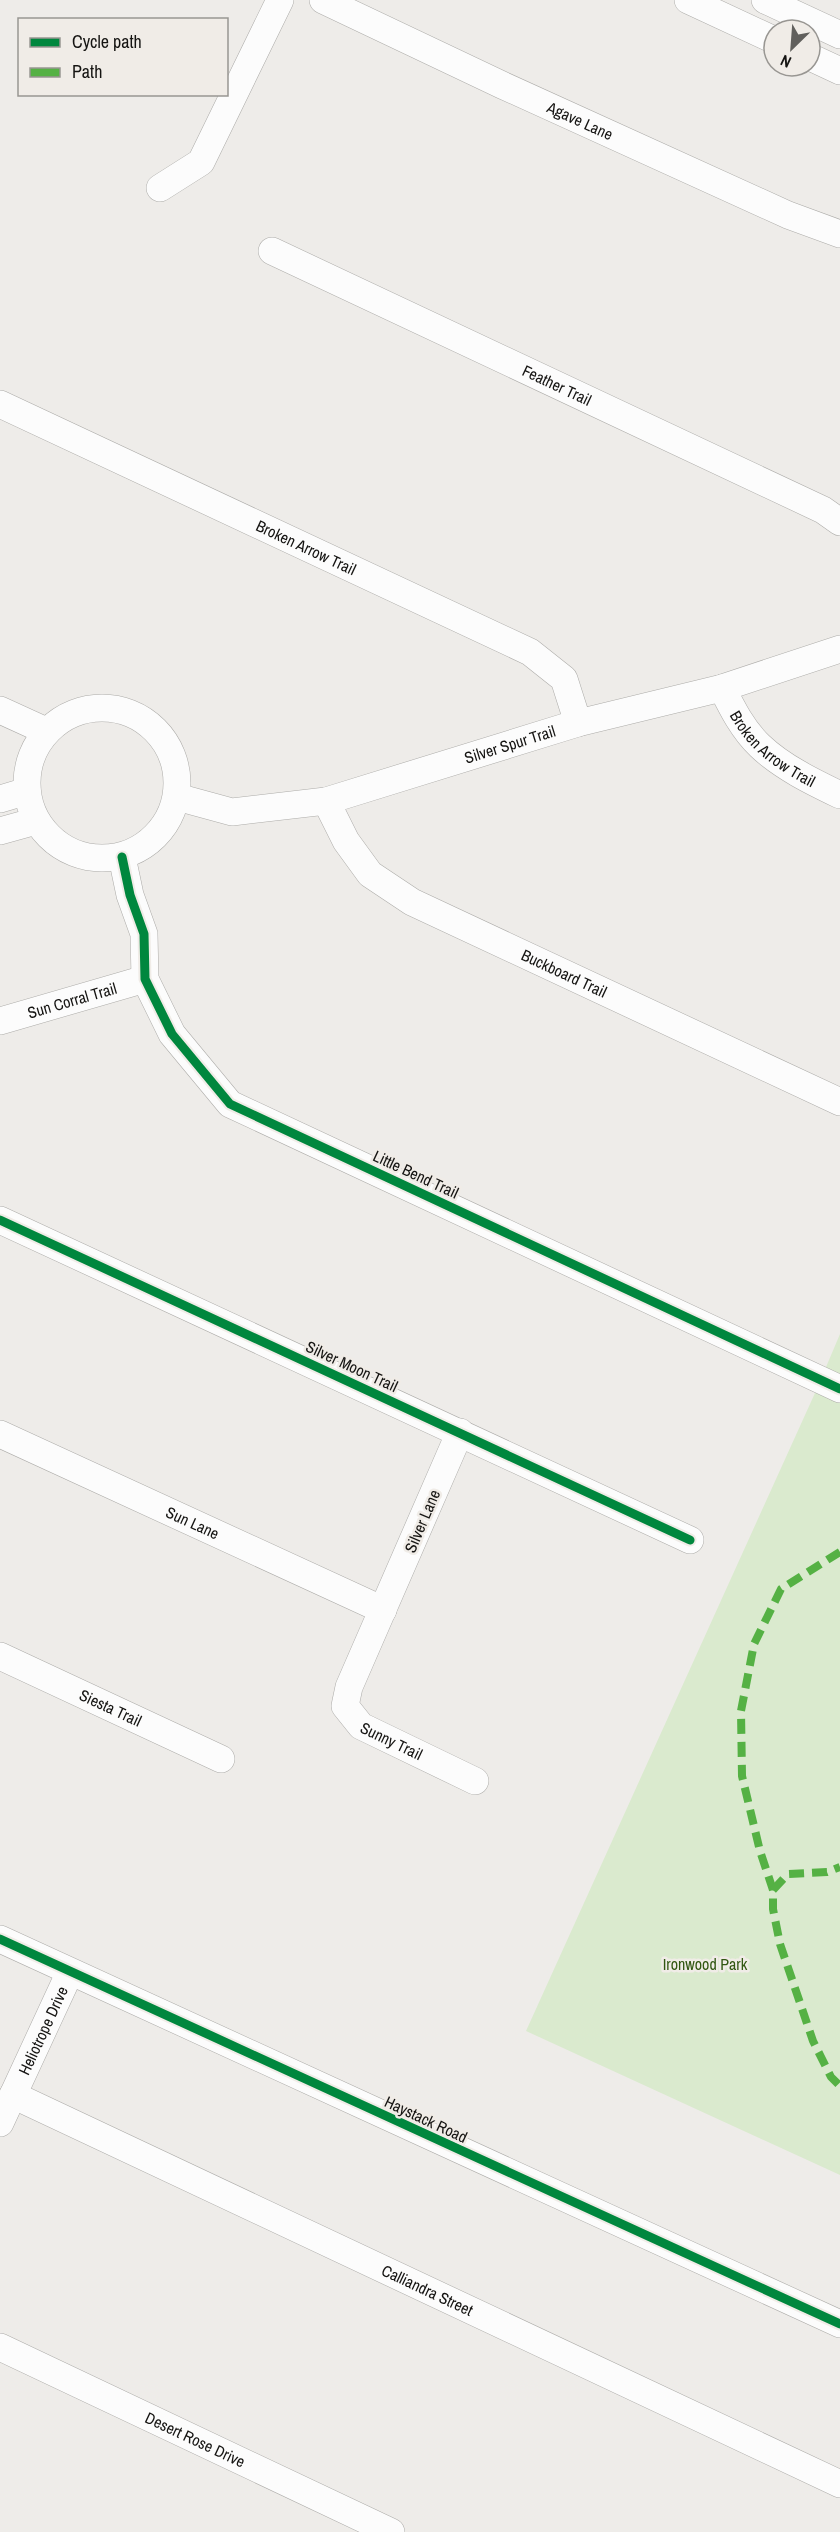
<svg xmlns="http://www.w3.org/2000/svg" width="840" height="2532" font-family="'Archivo Narrow',sans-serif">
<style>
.green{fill:#daeace}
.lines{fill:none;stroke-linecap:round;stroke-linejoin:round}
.minor-casing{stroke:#adaca9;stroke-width:28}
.minor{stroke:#fcfcfc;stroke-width:27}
.quiet{stroke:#55b144;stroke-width:8;stroke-dasharray:15 8;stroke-linecap:butt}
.cycleway-casing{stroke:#f0ece7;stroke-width:13}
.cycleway{stroke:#00873e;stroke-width:9}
.labels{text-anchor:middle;stroke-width:5;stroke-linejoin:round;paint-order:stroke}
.street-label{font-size:16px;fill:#151412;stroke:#f0ece7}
.park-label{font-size:16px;fill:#325712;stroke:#f0ece7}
</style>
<rect width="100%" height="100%" fill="#eeece9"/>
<polygon class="green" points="840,1334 840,2175 526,2031 815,1393"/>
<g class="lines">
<g class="minor-casing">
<g id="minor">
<path id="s1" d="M 323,0 L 502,85 L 788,215 L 840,234"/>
<polyline points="688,0 774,40"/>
<polyline points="765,0 840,35"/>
<polyline points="810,57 840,71"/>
<polyline points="160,188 201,162 280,0"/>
<path id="s2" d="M 272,251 L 823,510 L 840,522"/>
<path id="s3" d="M 0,404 L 530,652 L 564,679 L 578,723"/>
<path id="s4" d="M 722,688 C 732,708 743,730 760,746 C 782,767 813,782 840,795"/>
<circle cx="102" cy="783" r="75"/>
<polyline points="0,710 46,731"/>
<path id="s5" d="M 177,797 L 232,812 L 326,801 L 578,723 L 722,688 L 840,649"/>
<polyline points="0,799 27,791"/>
<path id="s6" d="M 326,801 L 346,841 L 370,874 L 412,902 L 840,1102"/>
<polyline points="0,831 36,821"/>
<polyline points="122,857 130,895 144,934 145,979 172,1034 230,1104 840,1389"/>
<path id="s7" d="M 0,1021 L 145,979"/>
<polyline points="0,1220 690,1540"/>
<path id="s8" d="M 460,1432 L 349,1687 L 345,1706 L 361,1726 L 475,1781"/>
<path id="s9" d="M 0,1434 L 383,1610"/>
<path id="s10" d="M 0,1656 L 221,1759"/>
<polyline points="0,1939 840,2324"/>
<path id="s11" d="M 13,2095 L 840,2484"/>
<path id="s12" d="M 0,2123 L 70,1972"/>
<path id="s13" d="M 0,2347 L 391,2532"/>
</g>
</g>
<use href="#minor" class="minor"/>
<g class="quiet">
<polyline points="840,1552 781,1589 754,1644 741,1711 742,1776 760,1851 773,1890 773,1909 780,1944 813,2041 831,2077 840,2086"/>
<polyline points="773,1890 788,1874 827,1872 840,1867"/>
</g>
<g class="cycleway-casing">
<g id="cycleway">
<polyline points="122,857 130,895 144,934 145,979 172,1034 230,1104 840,1389"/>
<polyline points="0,1220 690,1540"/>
<polyline points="0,1939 840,2324"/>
</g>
</g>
<use href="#cycleway" class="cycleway"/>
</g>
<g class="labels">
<g class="street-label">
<text dy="6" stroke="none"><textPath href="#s1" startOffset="284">Agave Lane</textPath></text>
<text dy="6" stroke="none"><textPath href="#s2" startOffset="315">Feather Trail</textPath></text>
<text dy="6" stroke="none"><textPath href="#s3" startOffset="338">Broken Arrow Trail</textPath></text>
<text dy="6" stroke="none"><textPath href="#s5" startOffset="344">Silver Spur Trail</textPath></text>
<text dy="6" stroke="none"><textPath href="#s4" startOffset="81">Broken Arrow Trail</textPath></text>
<text dy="6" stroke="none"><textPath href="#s6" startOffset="304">Buckboard Trail</textPath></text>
<text dy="6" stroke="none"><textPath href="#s7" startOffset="75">Sun Corral Trail</textPath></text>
<text transform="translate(416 1174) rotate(25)" y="6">Little Bend Trail</text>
<text transform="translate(352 1366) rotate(25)" y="6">Silver Moon Trail</text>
<text transform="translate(422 1521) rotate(-67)" y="6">Silver Lane</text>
<text dy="6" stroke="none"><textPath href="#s9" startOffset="212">Sun Lane</textPath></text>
<text dy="6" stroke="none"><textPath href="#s10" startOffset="122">Siesta Trail</textPath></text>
<text dy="6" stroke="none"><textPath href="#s8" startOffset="357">Sunny Trail</textPath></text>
<text dy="6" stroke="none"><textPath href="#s12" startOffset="102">Heliotrope Drive</textPath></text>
<text transform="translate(426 2119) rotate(25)" y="6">Haystack Road</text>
<text dy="6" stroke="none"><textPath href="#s11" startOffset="458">Calliandra Street</textPath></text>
<text dy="6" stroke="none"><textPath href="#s13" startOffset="216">Desert Rose Drive</textPath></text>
</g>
<g class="park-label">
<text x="705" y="1970">Ironwood Park</text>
</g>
</g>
<rect x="18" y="18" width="210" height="78" fill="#f0ece7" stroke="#989692" stroke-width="1.5"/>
<rect x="30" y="38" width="30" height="9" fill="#00873e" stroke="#989692" stroke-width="1.5"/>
<text x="72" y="48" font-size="18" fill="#151412">Cycle path</text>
<rect x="30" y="68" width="30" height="9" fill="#55b144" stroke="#989692" stroke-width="1.5"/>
<text x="72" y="78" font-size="18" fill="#151412">Path</text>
<g transform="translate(792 48) rotate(205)"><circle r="28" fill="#f0ece7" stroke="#989692" stroke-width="1.5"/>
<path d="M0-4.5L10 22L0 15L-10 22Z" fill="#61605d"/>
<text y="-9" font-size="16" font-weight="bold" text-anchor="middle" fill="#151412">N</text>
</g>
</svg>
